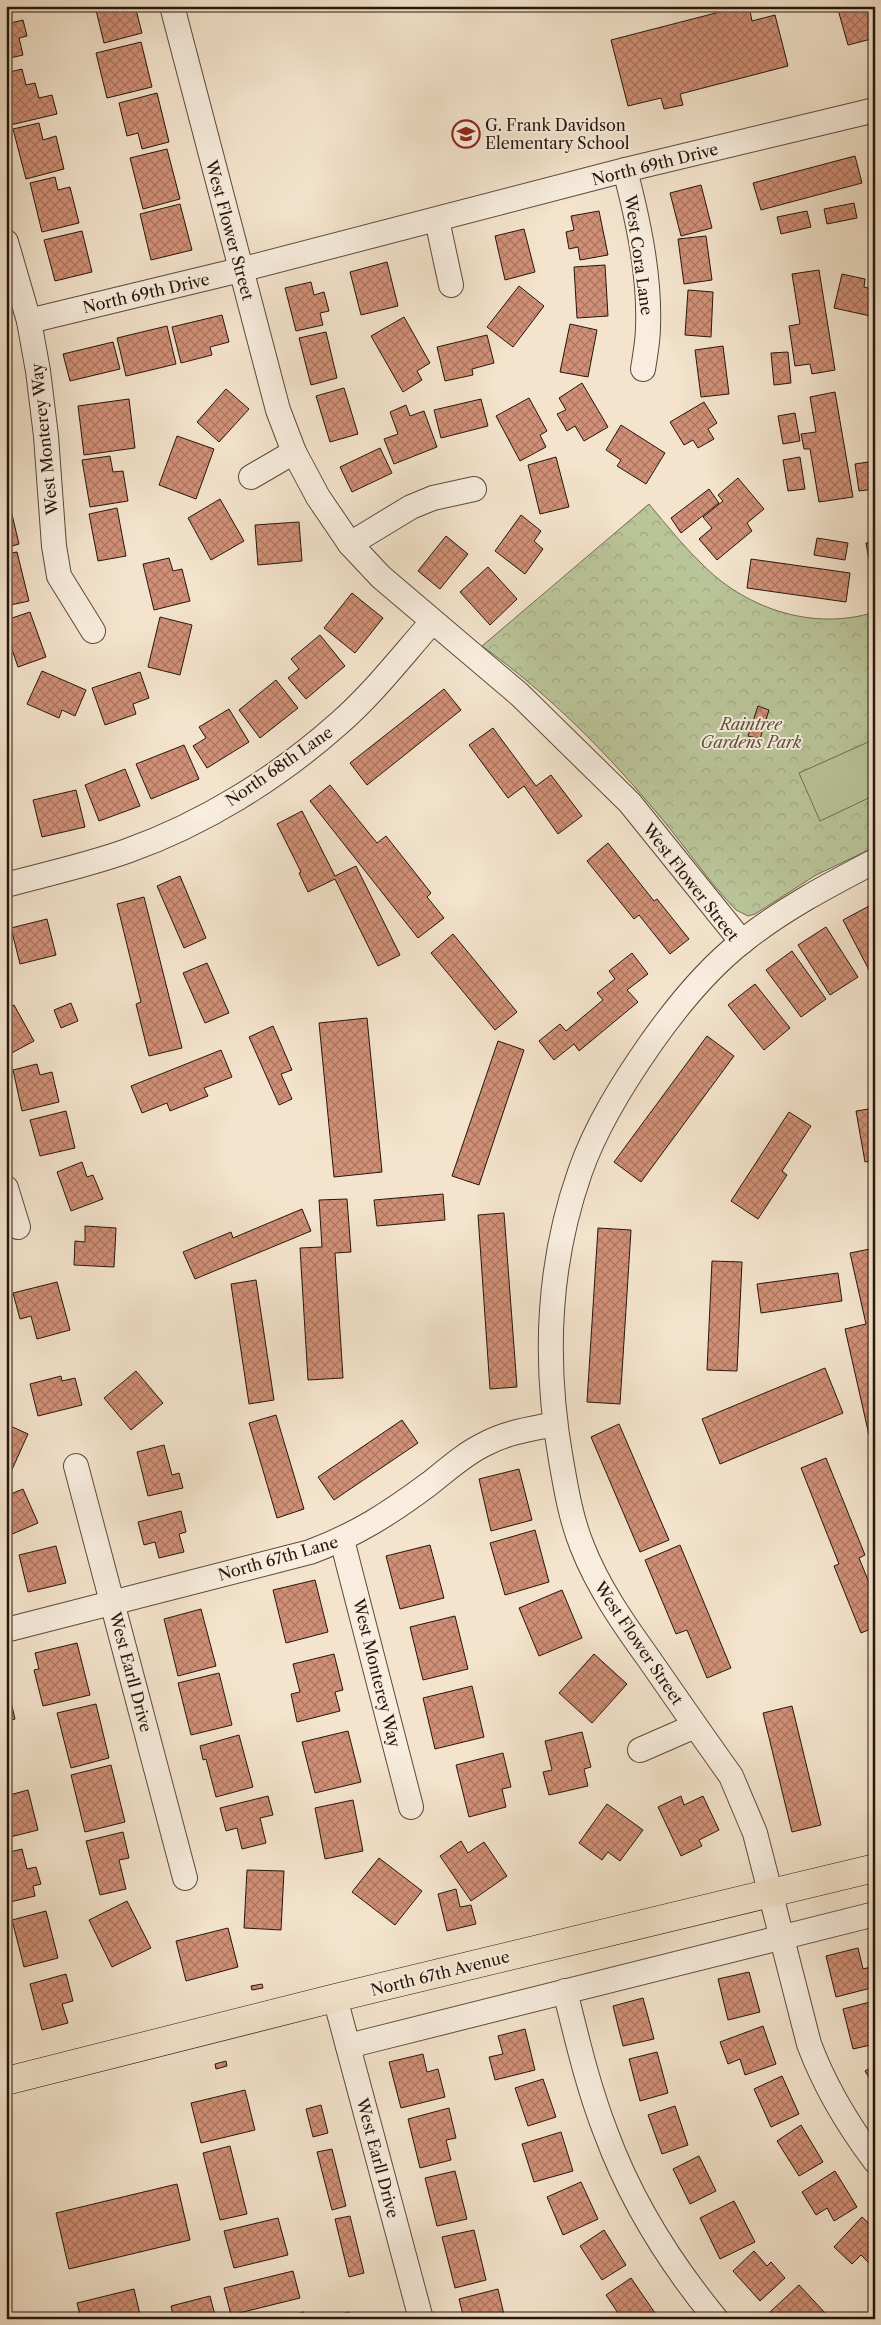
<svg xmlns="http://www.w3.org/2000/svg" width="881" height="2325" font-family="'Libre Caslon Text',serif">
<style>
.park{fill:url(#park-crowns);stroke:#706d52}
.pitch{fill:#bac499;stroke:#706d52}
.building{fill:url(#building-cross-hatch);stroke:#27160b}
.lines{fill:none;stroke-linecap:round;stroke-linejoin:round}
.minor-casing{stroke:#5a4a3c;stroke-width:26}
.major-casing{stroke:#27160b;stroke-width:29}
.minor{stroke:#f8edde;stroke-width:24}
.major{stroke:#f4e4cd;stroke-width:28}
.labels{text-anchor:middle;stroke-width:4;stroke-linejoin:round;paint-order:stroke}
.poi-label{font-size:16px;fill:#27160b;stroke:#f8edde;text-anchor:start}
.street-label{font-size:16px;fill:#27160b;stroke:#f8edde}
.park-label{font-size:16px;font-style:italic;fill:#5a533d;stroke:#f8edde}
</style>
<defs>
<pattern id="park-crowns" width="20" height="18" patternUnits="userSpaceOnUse" patternTransform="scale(1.25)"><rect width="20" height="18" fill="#bac499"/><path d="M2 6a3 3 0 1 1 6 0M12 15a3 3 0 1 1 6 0" fill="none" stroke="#a0a882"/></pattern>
<pattern id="building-cross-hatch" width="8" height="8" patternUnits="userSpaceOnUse" patternTransform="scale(1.25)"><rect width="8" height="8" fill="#d19077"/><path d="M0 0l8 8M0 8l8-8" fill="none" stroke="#aa7560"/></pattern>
</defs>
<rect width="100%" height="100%" fill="#f4e4cd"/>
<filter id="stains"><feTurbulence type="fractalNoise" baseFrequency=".004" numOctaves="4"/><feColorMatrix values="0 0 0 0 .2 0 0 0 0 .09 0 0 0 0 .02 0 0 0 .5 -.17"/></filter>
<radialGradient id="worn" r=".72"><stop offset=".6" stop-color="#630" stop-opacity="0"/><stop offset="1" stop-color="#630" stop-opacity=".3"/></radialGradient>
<path class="park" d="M 649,504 C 667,526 685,548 705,567 C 749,610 815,631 875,612 L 875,847 L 816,875 L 755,914 L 748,916 L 736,910 C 709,882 687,849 662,819 C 609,755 550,695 482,646 Z"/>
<polygon class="pitch" points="875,739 875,795 820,821 799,773"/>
<g class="building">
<polygon points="95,6 135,6 142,33 104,43"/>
<polygon points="743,6 749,6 752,21 775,15 788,66 680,94 683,105 664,109 661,98 628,106 611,40"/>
<polygon points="837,6 875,6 875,38 848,45"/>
<polygon points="23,20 27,36 19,38 23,55 6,59 6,24"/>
<polygon points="141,42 152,87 107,98 96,53"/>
<polygon points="22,69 26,85 35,83 39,98 52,95 57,114 6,126 6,73"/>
<polygon points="157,93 169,142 142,149 138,133 127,136 119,103"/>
<polygon points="39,123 43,140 56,136 64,169 26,179 13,129"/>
<polygon points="167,149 180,199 143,209 130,158"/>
<polygon points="855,156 862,183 761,210 753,183"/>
<polygon points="55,177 58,190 70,187 79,223 42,232 30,183"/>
<polygon points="701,185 712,228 681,236 670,193"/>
<polygon points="854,203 857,218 827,224 824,209"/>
<polygon points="180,204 192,250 151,260 140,214"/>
<polygon points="599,211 608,255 580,260 578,247 569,249 566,232 574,230 571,216"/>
<polygon points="807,211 811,227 781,234 777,217"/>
<polygon points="524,229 535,272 505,280 495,236"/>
<polygon points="82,231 92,272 55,281 44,240"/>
<polygon points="706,236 712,280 684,284 678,239"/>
<polygon points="387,262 398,306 361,315 350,272"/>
<polygon points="605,265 608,316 577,318 574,267"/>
<polygon points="819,270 835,370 812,374 810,364 795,366 789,326 800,324 792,274"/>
<polygon points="842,274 865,279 864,287 875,290 875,317 834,308"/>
<polygon points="311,282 314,295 324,292 329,311 320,313 323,325 296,331 285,288"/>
<polygon points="519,286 544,306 513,347 487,327"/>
<polygon points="688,290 713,292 711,337 685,335"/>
<polygon points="222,315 229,342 210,347 212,355 181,363 172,327"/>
<polygon points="404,317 430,363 417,371 422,380 403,392 371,336"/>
<polygon points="570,324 597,330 588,377 560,372"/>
<polygon points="167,326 176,364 126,376 117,338"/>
<polygon points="326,332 337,378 311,385 299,338"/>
<polygon points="487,335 494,363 472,369 473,375 445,381 437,347"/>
<polygon points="113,342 120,369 70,381 63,354"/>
<polygon points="723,346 729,394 701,397 695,350"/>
<polygon points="788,352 791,383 774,385 771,353"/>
<polygon points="582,383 608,427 584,441 575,426 567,431 557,414 566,410 559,398"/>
<polygon points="344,388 358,434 330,442 316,396"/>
<polygon points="226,389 249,409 219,442 197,422"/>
<polygon points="835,392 853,497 819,502 810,449 804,449 801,434 816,432 810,397"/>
<polygon points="529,398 547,431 540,435 546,447 520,461 496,416"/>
<polygon points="129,399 135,448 84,455 78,406"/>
<polygon points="481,399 488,426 441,438 434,410"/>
<polygon points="704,402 717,423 708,429 714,439 698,448 693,440 684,445 670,422"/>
<polygon points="406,405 410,416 424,411 437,447 394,464 384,439 398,434 390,412"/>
<polygon points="795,413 800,441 783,444 778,416"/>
<polygon points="621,425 665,453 646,484 617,466 621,460 606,450"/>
<polygon points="177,436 214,449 196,499 159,485"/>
<polygon points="380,448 392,473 352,492 340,467"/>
<polygon points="6,449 11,494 6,494"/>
<polygon points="110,456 113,472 123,471 128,501 90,507 82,460"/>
<polygon points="556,457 569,507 540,514 528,465"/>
<polygon points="800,457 805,489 788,491 783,460"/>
<polygon points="875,461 875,489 859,491 855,464"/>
<polygon points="738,478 764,509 747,523 752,531 717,560 699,539 712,528 703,517 723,501 718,495"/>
<polygon points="709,489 719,503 681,533 671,518"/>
<polygon points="220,499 244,541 211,560 188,518"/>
<polygon points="870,501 875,501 875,518 872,518"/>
<polygon points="6,502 9,502 19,544 6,548"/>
<polygon points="117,508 126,556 98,561 89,514"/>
<polygon points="521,515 541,531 534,541 543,549 525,574 495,551"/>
<polygon points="299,522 302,561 258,565 255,525"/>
<polygon points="446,536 468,554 440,589 418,571"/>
<polygon points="817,538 848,543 845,560 814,555"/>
<polygon points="875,542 875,558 869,559 866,543"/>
<polygon points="17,552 29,601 6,606 6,554"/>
<polygon points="169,558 173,571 182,569 190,601 154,610 143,564"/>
<polygon points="751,559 850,573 846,602 747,588"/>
<polygon points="488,567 517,599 490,625 460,592"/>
<polygon points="875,572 875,600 874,600 871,573"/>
<polygon points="352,593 383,618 355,653 324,628"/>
<polygon points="30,612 46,657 18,667 6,632 6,620"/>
<polygon points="160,617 192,625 180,675 148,667"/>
<polygon points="320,635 345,666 306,699 288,678 299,669 291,659"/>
<polygon points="42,671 86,690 75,716 62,710 59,718 27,704"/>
<polygon points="140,672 149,698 133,704 136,714 105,725 92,688"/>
<polygon points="276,680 298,708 260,738 239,710"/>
<polygon points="444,689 461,710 367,785 350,763"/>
<polygon points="758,706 769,710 760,739 748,736"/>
<polygon points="229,709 249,742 207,768 193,746 206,738 199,727"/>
<polygon points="493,728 536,786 551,775 582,816 558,834 524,786 508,798 469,745"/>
<polygon points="184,745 199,779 151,799 136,764"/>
<polygon points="125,769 140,806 99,821 85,785"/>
<polygon points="330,785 377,843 386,836 431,893 427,897 444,918 418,938 310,801"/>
<polygon points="76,790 85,827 42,837 33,800"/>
<polygon points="302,811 335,876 356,866 400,955 378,966 335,879 308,892 299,873 301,872 277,824"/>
<polygon points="6,821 11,841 6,842"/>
<polygon points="608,843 654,901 657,899 689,939 670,954 639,915 634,919 587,861"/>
<polygon points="180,876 206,938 184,948 157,886"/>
<polygon points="144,897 182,1048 149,1056 136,1004 141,1002 117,904"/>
<polygon points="871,905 875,912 875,967 869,970 843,920"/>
<polygon points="47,919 56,955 20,964 11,928"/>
<polygon points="826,927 858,977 830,995 798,945"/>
<polygon points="453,934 517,1012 495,1030 431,953"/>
<polygon points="792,951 826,999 801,1017 766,970"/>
<polygon points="632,953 648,974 627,990 638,1002 579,1051 574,1044 554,1060 539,1041 560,1024 566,1031 603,1000 597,993 615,979 609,971"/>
<polygon points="207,963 229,1013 205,1023 183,973"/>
<polygon points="755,984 790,1028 764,1050 728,1005"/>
<polygon points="71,1003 78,1021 61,1028 54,1010"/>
<polygon points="14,1005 34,1041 6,1056 6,1009"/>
<polygon points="367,1018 382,1172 334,1177 319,1023"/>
<polygon points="273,1026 292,1070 281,1074 292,1099 279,1105 249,1037"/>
<polygon points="707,1036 734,1056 641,1182 614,1162"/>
<polygon points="498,1041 524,1050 479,1185 452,1176"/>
<polygon points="221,1050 232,1077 204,1088 208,1096 170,1111 167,1103 142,1113 131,1086"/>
<polygon points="37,1064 40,1075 52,1072 59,1102 22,1111 13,1070"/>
<polygon points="875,1108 875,1193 869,1161 865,1162 856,1111"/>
<polygon points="66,1111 75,1148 40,1156 30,1120"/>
<polygon points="789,1112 811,1126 782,1171 787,1175 758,1219 731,1201"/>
<polygon points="82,1162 87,1177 93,1175 103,1199 71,1211 57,1172"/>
<polygon points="443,1194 445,1220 377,1226 374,1200"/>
<polygon points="347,1199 351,1252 335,1253 343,1378 308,1380 300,1248 322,1247 319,1200"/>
<polygon points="302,1209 311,1231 195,1279 183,1252 231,1232 233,1238"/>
<polygon points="504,1213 517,1387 490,1389 478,1215"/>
<polygon points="85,1226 116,1228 114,1267 74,1265 75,1241 85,1242"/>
<polygon points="598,1228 631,1230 620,1404 587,1402"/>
<polygon points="875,1248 875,1434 869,1435 845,1329 866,1324 850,1253"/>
<polygon points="712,1261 742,1262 737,1371 707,1370"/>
<polygon points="838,1273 842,1301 761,1313 757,1284"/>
<polygon points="256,1280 274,1400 249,1404 231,1284"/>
<polygon points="57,1282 70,1330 37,1339 31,1316 20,1319 13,1293"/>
<polygon points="825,1368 843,1413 720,1464 702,1419"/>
<polygon points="136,1371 163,1403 131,1430 104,1398"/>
<polygon points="61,1376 62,1381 75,1378 82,1405 38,1416 30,1384"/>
<polygon points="276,1415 304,1509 277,1518 249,1423"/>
<polygon points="402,1420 418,1443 334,1500 318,1477"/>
<polygon points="6,1424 28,1434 10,1474 6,1472"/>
<polygon points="619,1424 669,1540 640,1552 591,1437"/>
<polygon points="164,1445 172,1475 179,1473 183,1488 148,1496 137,1452"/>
<polygon points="826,1458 865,1555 859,1558 875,1597 875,1627 861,1633 834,1566 839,1564 801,1468"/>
<polygon points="519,1469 532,1520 491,1531 479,1479"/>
<polygon points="23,1489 38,1523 10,1535 6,1527 6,1496"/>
<polygon points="181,1511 186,1532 179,1534 184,1552 159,1558 155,1542 144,1545 138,1522"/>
<polygon points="535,1530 549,1582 505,1595 490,1543"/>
<polygon points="430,1545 444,1598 400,1609 386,1556"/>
<polygon points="680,1545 731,1668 707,1678 687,1630 676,1634 645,1560"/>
<polygon points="56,1546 66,1583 28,1592 19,1555"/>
<polygon points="315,1580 328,1632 286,1643 273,1590"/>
<polygon points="562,1590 582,1638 539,1656 519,1608"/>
<polygon points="201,1609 216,1666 178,1676 164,1619"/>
<polygon points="455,1616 468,1669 423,1680 410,1627"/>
<polygon points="77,1643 90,1695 43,1706 34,1670 39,1669 35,1653"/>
<polygon points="334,1654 343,1690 335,1692 340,1711 297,1722 291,1694 300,1692 293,1664"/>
<polygon points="594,1654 627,1684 592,1723 559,1693"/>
<polygon points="219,1673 232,1725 191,1735 178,1683"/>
<polygon points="6,1681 15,1719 6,1722"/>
<polygon points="875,1681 875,1700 870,1682"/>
<polygon points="472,1686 484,1737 435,1749 423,1698"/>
<polygon points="96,1704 109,1758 71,1768 57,1713"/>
<polygon points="792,1706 821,1825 792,1832 763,1713"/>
<polygon points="348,1731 361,1782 315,1793 302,1742"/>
<polygon points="582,1732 591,1767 584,1769 588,1786 549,1795 543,1772 552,1770 545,1741"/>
<polygon points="239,1735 253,1787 216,1797 206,1759 203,1760 200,1746"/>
<polygon points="6,1746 12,1769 6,1771"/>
<polygon points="503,1753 511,1787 502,1789 506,1807 469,1817 456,1765"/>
<polygon points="111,1765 125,1822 85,1832 71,1775"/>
<polygon points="28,1790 38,1830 6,1838 6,1796"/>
<polygon points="268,1796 273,1815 260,1818 266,1843 242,1849 237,1828 226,1831 220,1808"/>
<polygon points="681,1796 684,1805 703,1796 719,1830 699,1840 702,1846 681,1856 658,1807"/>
<polygon points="353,1800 363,1851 325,1859 315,1808"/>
<polygon points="607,1804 643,1830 620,1861 608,1852 602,1860 579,1843"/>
<polygon points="123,1832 129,1858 119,1860 126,1889 100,1895 86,1841"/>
<polygon points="461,1841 468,1853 484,1842 507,1876 471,1901 440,1856"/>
<polygon points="22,1849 27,1869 36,1867 41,1884 33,1886 35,1896 6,1903 6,1853"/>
<polygon points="379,1858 422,1891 395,1925 352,1892"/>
<polygon points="247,1870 284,1871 281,1930 244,1928"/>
<polygon points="456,1889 460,1907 471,1905 476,1924 447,1931 438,1894"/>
<polygon points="127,1901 151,1948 112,1967 89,1920"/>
<polygon points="46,1911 58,1958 24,1967 12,1920"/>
<polygon points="228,1928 238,1967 186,1981 176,1941"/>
<polygon points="858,1948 863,1969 875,1966 875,1987 836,1997 826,1956"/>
<polygon points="749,1972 760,2012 728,2020 718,1979"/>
<polygon points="66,1974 73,2001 62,2004 68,2023 42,2030 30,1984"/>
<polygon points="262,1984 263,1988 252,1990 251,1986"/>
<polygon points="643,1998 654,2039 623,2046 613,2006"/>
<polygon points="874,2001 875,2044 853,2049 843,2009"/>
<polygon points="763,2026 776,2064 745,2075 740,2059 728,2064 720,2042"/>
<polygon points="525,2029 535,2070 495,2080 489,2057 503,2054 498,2036"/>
<polygon points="657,2052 668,2093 640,2101 629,2059"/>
<polygon points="423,2054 427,2072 438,2069 445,2097 401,2108 389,2062"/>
<polygon points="226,2061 227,2066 216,2069 215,2064"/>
<polygon points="875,2065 875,2087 865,2071"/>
<polygon points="782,2076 799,2114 771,2127 754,2089"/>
<polygon points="543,2079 556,2117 528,2126 515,2088"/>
<polygon points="245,2090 255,2130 201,2143 191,2103"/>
<polygon points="321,2105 328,2133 313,2137 306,2109"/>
<polygon points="675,2106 688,2145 662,2154 648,2115"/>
<polygon points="449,2108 456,2138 446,2140 451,2160 420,2168 408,2119"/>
<polygon points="801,2125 823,2162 799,2176 777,2141"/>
<polygon points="561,2132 573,2171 534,2182 522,2144"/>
<polygon points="230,2146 247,2214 220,2220 203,2153"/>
<polygon points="332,2149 346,2206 332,2210 317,2152"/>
<polygon points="699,2156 716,2191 690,2204 673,2169"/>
<polygon points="455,2171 467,2219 437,2226 425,2178"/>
<polygon points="835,2171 857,2207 834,2221 827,2208 816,2215 802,2192"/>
<polygon points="581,2182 598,2219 563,2235 547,2197"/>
<polygon points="177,2184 190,2240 69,2269 56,2213"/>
<polygon points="734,2201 755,2242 720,2259 700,2218"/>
<polygon points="350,2216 364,2273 349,2277 335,2219"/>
<polygon points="862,2217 875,2229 875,2264 872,2266 861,2255 852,2264 834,2247"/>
<polygon points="278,2218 288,2255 234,2268 224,2231"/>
<polygon points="474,2230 486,2280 455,2288 442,2237"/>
<polygon points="604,2230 626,2265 602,2280 580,2246"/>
<polygon points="754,2251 767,2266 771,2262 785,2278 760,2301 733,2271"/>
<polygon points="293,2271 300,2298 231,2315 224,2288"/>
<polygon points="631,2278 655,2313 647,2319 622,2319 606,2295"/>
<polygon points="799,2285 828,2316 825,2319 776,2319 770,2312"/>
<polygon points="134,2289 141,2319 81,2319 77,2303"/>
<polygon points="498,2289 505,2319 464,2319 459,2299"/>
<polygon points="210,2296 216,2319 174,2319 171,2306"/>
<polygon points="304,2312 305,2319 276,2319"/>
<polygon points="349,2312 351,2319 335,2319 334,2316"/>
</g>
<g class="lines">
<g class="minor-casing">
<g id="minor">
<polyline points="172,6 278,410 294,452 318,497 350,544 381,577 520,695 630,803 742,942"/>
<path d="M 625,170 C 638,220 650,275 648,327 C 648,341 645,356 643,369"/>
<polyline points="437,220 451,285"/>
<polyline points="6,242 29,321 38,371 46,436 54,546 59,576 93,631"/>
<polyline points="29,321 240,270 625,170 875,110"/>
<polyline points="251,477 294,452"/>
<polyline points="350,544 411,507 433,498 474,489"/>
<path d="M 875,861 C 829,885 783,909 743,941 C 707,969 677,1006 651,1043 C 623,1083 596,1126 580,1172 C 547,1266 544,1364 561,1460 C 566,1489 571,1519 582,1546 C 598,1587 623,1623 649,1659 C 676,1698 703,1737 731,1776 L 755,1833 L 809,2044 C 825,2087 848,2125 875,2161"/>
<path d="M 6,885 C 46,874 88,865 127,851 C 203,824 276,779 337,725 C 372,695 401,657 432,622"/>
<polyline points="6,1188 18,1227"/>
<polyline points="76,1466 185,1878"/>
<polyline points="342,1540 411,1807"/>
<path d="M 6,1630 L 310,1552 C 356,1535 390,1513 429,1484 C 447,1470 464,1454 485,1444 C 507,1432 531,1429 555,1424"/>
<polyline points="640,1750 695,1726"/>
<path d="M 565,1991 C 577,2039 588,2087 606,2133 C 631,2201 670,2263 716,2319"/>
<polyline points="335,1998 421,2319"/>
<polyline points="348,2046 875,1914"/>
</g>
</g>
<g class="major-casing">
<polyline id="major" points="6,2081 335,1998 875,1868"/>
</g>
<use href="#minor" class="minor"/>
<use href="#major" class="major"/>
</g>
<defs>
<g id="school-ring" transform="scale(1.4375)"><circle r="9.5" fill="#f8edde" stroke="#8f2418" stroke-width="1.5"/><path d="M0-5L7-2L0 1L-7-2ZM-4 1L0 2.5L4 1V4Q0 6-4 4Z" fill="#8f2418"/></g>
</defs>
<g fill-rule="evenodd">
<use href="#school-ring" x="466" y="134"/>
</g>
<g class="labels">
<g class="poi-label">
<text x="485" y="131">G. Frank Davidson<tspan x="485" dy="18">Elementary School</tspan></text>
</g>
<g class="street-label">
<text transform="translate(655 164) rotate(-14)" y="6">North 69th Drive</text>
<text transform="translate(230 230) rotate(75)" y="6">West Flower Street</text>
<text transform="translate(639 255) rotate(82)" y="6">West Cora Lane</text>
<text transform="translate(146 293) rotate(-13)" y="6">North 69th Drive</text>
<text transform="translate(44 439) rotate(-96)" y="6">West Monterey Way</text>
<text transform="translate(279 766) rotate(-35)" y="6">North 68th Lane</text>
<text transform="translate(691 882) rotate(52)" y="6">West Flower Street</text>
<text transform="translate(278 1558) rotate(-16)" y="6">North 67th Lane</text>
<text transform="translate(639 1643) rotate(56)" y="6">West Flower Street</text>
<text transform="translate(131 1672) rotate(75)" y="6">West Earll Drive</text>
<text transform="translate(377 1673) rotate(76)" y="6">West Monterey Way</text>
<text transform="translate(440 1973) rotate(-14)" y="6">North 67th Avenue</text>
<text transform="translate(378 2158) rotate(75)" y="6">West Earll Drive</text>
</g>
<g class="park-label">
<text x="751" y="730">Raintree<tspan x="751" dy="18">Gardens Park</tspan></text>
</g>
</g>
<rect width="881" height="2325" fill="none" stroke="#f4e4cd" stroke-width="25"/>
<rect x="8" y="8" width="866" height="2310" fill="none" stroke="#27160b" stroke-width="2.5"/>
<rect x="12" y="12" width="856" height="2300" fill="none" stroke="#27160b"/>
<rect width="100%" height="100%" filter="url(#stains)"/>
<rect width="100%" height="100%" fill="url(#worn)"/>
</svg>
